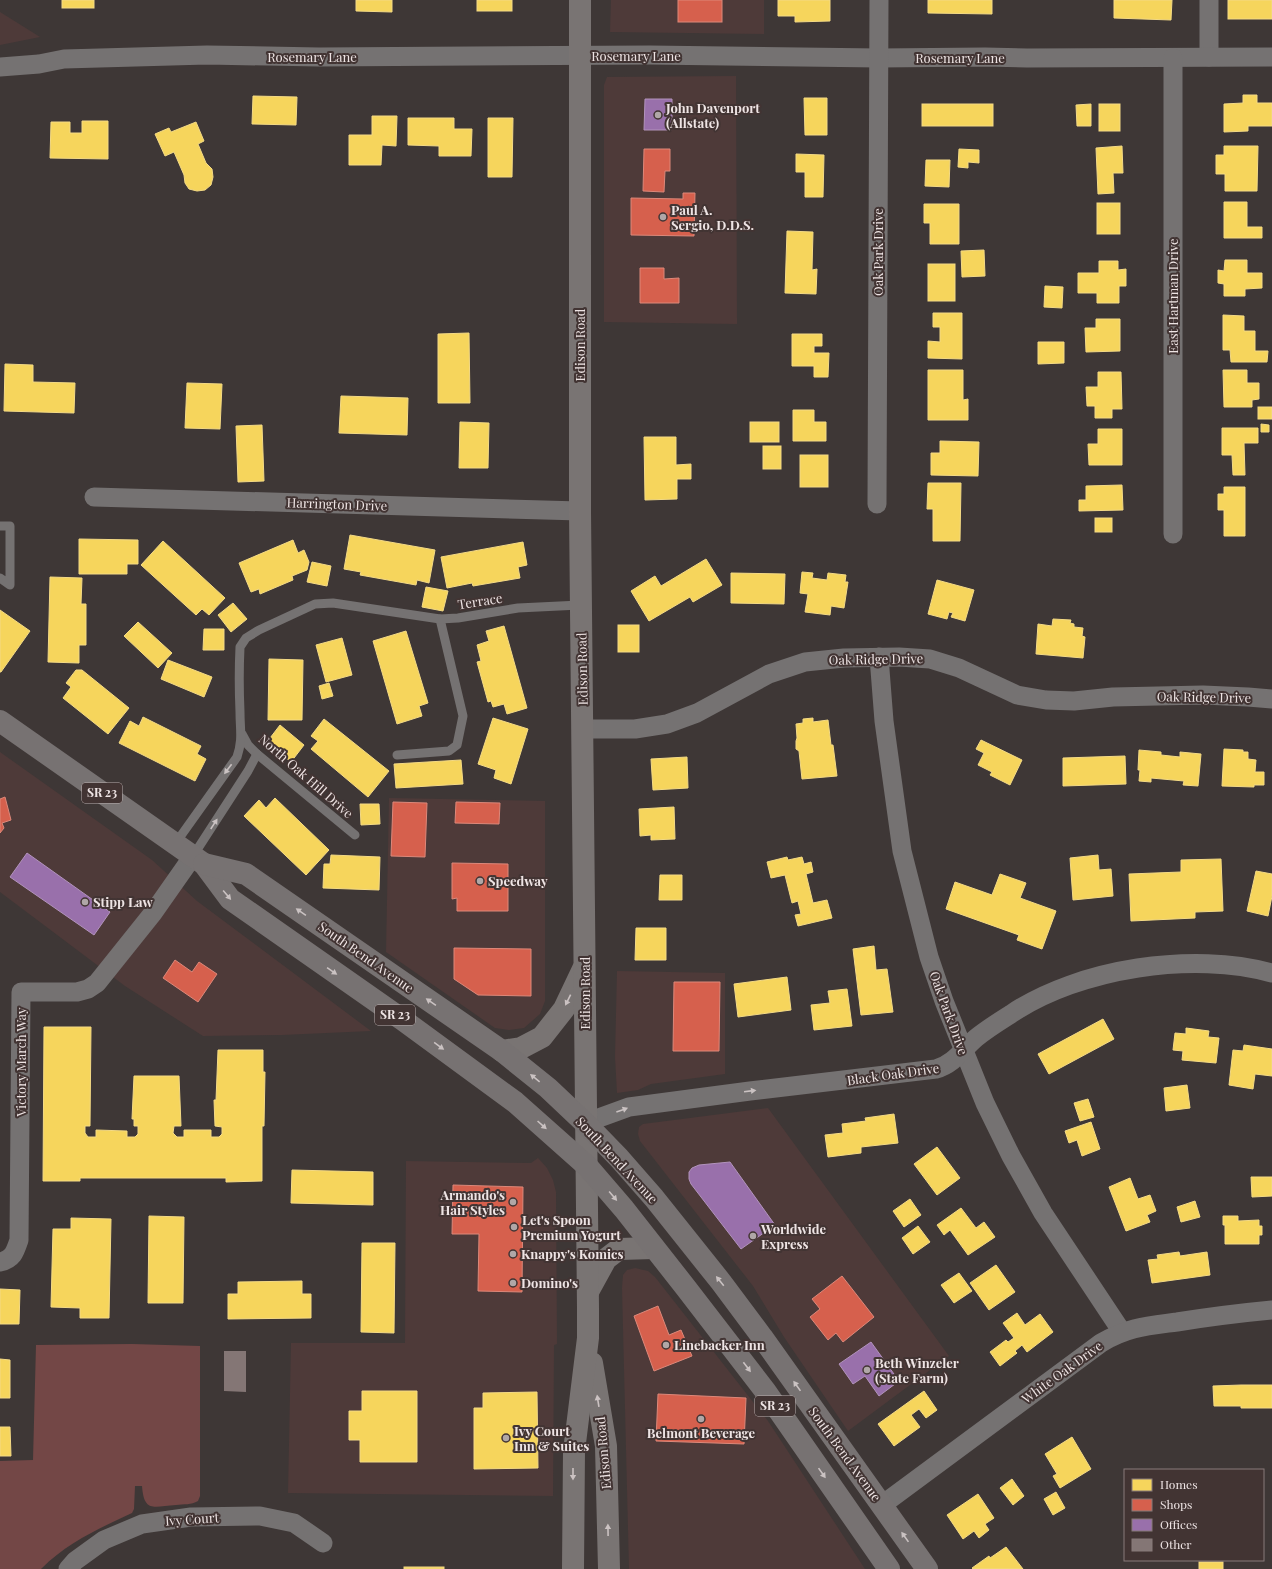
<svg xmlns="http://www.w3.org/2000/svg" width="1272" height="1569" font-family="'Playfair Display',serif">
<style>
.built{fill:#4e3a39}
.green{fill:#734746}
.homes{fill:#f6d55c;stroke:#f4da85}
.shops{fill:#d6604d;stroke:#dd887a}
.offices{fill:#9970ab;stroke:#b293bc}
.building{fill:#847675}
.lines{fill:none;stroke-linecap:round;stroke-linejoin:round}
.lane{stroke:#757272;stroke-width:9}
.street{stroke:#757272;stroke-width:19}
.secondary{stroke:#797473;stroke-width:22}
.primary{stroke:#777272;stroke-width:22}
.oneway{fill:#cac2c2}
.oneway2{fill:#cbc2c2}
.poi-dot{fill:#b0a7a7;stroke:#423433;stroke-width:1.5}
.labels{text-anchor:middle;stroke-width:4;stroke-linejoin:round;paint-order:stroke}
.shield{fill:#423433;stroke:#baafaf;stroke-width:1}
.shield-label{font-size:12px;font-weight:bold;fill:#eee4e4}
.street-label{font-size:13px;fill:#eee4e4;stroke:#423433}
.poi-label{font-size:13px;font-weight:bold;fill:#eee4e4;stroke:#423433;text-anchor:start}
</style>
<rect width="100%" height="100%" fill="#3e3736"/>
<g class="built">
<polygon points="611,0 764,0 764,34 610,32"/>
<polygon points="0,12 40,37 0,45"/>
<polygon points="736,76 737,324 604,322 604,85 607,77"/>
<polygon points="0,752 152,860 197,901 371,1031 282,1035 203,1036 125,986 0,892"/>
<polygon points="389,798 545,801 545,1001 540,1014 524,1028 509,1030 495,1028 386,952"/>
<polygon points="617,971 725,973 725,1074 651,1084 638,1090 617,1093 615,1057"/>
<polygon points="768,1108 949,1356 848,1431 784,1337 753,1286 640,1141 638,1134 639,1127 643,1124"/>
<polygon points="538,1158 547,1168 553,1180 556,1192 557,1344 554,1345 553,1496 288,1493 291,1343 405,1343 406,1161 531,1163"/>
<polygon points="635,1268 648,1271 655,1277 768,1421 865,1569 629,1569 622,1288 623,1275 627,1270"/>
</g>
<path class="green" d="M 132,1344 L 200,1346 L 200,1496 L 198,1501 C 191,1505 184,1504 176,1505 C 155,1506 144,1514 142,1486 L 135,1486 L 134,1509 L 132,1513 C 98,1529 68,1542 41,1569 L 0,1569 L 0,1461 L 33,1460 L 36,1345 Z"/>
<g class="homes">
<rect x="62" y="0" width="32" height="8"/>
<polygon points="356,0 392,0 392,12 356,11"/>
<rect x="477" y="0" width="35" height="11"/>
<polygon points="778,0 830,0 830,21 795,22 795,16 778,16"/>
<polygon points="928,0 992,0 992,14 928,13"/>
<polygon points="1114,0 1172,0 1171,20 1114,18"/>
<rect x="1228" y="0" width="44" height="19"/>
<polygon points="1243,95 1257,95 1257,103 1272,103 1272,126 1248,126 1248,131 1224,132 1224,104 1243,103"/>
<polygon points="253,96 297,97 296,125 252,124"/>
<polygon points="804,98 827,98 827,135 805,135"/>
<rect x="922" y="104" width="71" height="22"/>
<polygon points="1091,104 1091,126 1077,126 1076,105"/>
<rect x="1099" y="104" width="21" height="27"/>
<polygon points="372,116 397,116 396,146 382,145 381,165 349,165 349,135 372,135"/>
<polygon points="408,118 454,118 454,129 472,129 471,156 439,156 439,146 408,145"/>
<polygon points="488,118 513,118 512,177 488,177"/>
<polygon points="82,121 108,121 108,159 50,158 51,122 70,122 70,133 82,133"/>
<polygon points="196,122 204,141 198,144 206,163 212,169 213,177 211,185 205,190 197,191 189,189 185,183 184,175 174,152 165,156 155,134 169,128 171,132"/>
<polygon points="1122,146 1123,173 1113,173 1114,193 1098,194 1096,148"/>
<polygon points="1224,146 1258,146 1257,191 1225,191 1225,174 1216,174 1216,155 1224,155"/>
<polygon points="959,149 979,150 979,163 968,162 968,168 958,167"/>
<polygon points="796,154 824,155 823,197 805,197 805,172 796,172"/>
<polygon points="926,160 950,160 949,187 925,186"/>
<polygon points="1224,202 1247,202 1247,227 1262,227 1262,238 1224,238"/>
<rect x="1097" y="203" width="23" height="31"/>
<polygon points="924,204 959,204 959,244 930,244 930,223 924,223"/>
<polygon points="787,231 813,232 812,270 817,269 816,294 785,293"/>
<polygon points="984,250 985,276 962,277 961,251"/>
<polygon points="1225,260 1247,260 1247,273 1262,273 1262,288 1245,289 1245,296 1224,296 1224,284 1218,283 1218,270 1224,271"/>
<polygon points="1099,261 1118,261 1118,270 1126,269 1126,286 1119,286 1119,303 1097,303 1097,293 1078,293 1078,273 1099,273"/>
<rect x="928" y="264" width="27" height="37"/>
<polygon points="1045,286 1063,287 1062,308 1044,307"/>
<polygon points="933,313 962,313 962,359 928,358 928,341 940,342 940,327 933,327"/>
<polygon points="1223,315 1244,316 1244,331 1255,331 1255,351 1268,351 1267,362 1231,362 1230,350 1223,350"/>
<polygon points="1096,319 1120,319 1120,351 1086,352 1085,328 1096,328"/>
<polygon points="469,333 470,403 438,403 438,334"/>
<polygon points="792,334 822,334 822,346 814,346 814,353 829,353 828,377 814,377 814,366 792,366"/>
<polygon points="1038,342 1064,342 1064,363 1038,364"/>
<polygon points="5,364 33,365 33,382 75,383 74,413 4,411"/>
<polygon points="928,370 963,370 963,400 968,399 968,420 928,420"/>
<polygon points="1223,370 1247,370 1247,383 1259,383 1259,399 1252,400 1252,407 1224,407"/>
<polygon points="1098,372 1121,372 1122,409 1112,409 1112,418 1095,418 1095,406 1087,406 1086,387 1098,387"/>
<polygon points="187,383 222,384 220,429 185,428"/>
<polygon points="341,396 408,398 407,435 339,433"/>
<rect x="1258" y="407" width="14" height="12"/>
<polygon points="793,410 814,410 814,422 826,422 826,441 793,441"/>
<polygon points="460,422 489,423 488,468 459,468"/>
<rect x="750" y="422" width="29" height="20"/>
<polygon points="1261,424 1269,425 1269,432 1261,432"/>
<polygon points="262,425 264,481 238,482 236,426"/>
<polygon points="1222,428 1258,428 1258,443 1244,443 1245,475 1233,475 1232,455 1222,455"/>
<polygon points="1098,429 1122,429 1122,465 1089,465 1088,444 1098,444"/>
<polygon points="644,437 676,437 676,465 691,464 691,479 677,479 677,499 645,500"/>
<polygon points="940,441 979,442 978,476 931,475 931,453 940,453"/>
<rect x="763" y="446" width="18" height="23"/>
<rect x="800" y="455" width="28" height="32"/>
<polygon points="928,483 961,483 960,541 933,541 933,509 927,509"/>
<polygon points="1122,485 1123,510 1079,511 1079,500 1086,500 1086,486"/>
<polygon points="1224,487 1245,487 1245,536 1224,536 1224,510 1218,510 1218,494 1224,494"/>
<rect x="1095" y="518" width="17" height="14"/>
<polygon points="350,535 435,550 429,583 417,580 416,585 360,575 361,572 344,569"/>
<polygon points="79,539 138,540 138,564 127,564 127,574 79,574"/>
<polygon points="293,540 298,553 304,550 309,562 307,570 292,576 293,580 260,594 259,589 251,592 239,563"/>
<polygon points="163,541 225,598 209,615 202,609 196,615 141,565"/>
<polygon points="523,542 527,565 518,567 520,578 473,586 472,583 447,588 441,557"/>
<polygon points="706,559 722,585 693,602 690,597 649,621 631,591 655,576 661,586"/>
<polygon points="312,562 331,566 327,586 307,582"/>
<polygon points="802,572 813,573 812,578 827,580 828,573 846,575 845,582 848,582 844,608 831,606 830,615 805,612 808,594 800,593"/>
<polygon points="731,573 785,574 784,604 731,603"/>
<polygon points="50,577 82,578 81,604 86,604 86,645 79,645 79,663 48,662"/>
<polygon points="937,580 974,590 965,621 951,617 953,613 949,612 947,619 928,614"/>
<polygon points="426,587 448,591 443,611 422,607"/>
<polygon points="233,603 247,619 231,632 218,615"/>
<polygon points="0,610 30,631 1,672 0,672"/>
<polygon points="1053,619 1071,620 1070,623 1074,624 1074,627 1083,628 1082,636 1085,637 1083,658 1036,654 1038,624 1052,626"/>
<polygon points="138,622 172,653 158,668 124,636"/>
<rect x="618" y="625" width="21" height="27"/>
<polygon points="504,626 527,708 507,714 504,704 493,707 491,701 488,702 477,662 481,661 477,645 489,641 486,631"/>
<polygon points="204,629 224,629 224,650 203,650"/>
<polygon points="406,631 428,703 419,706 422,716 397,724 373,641"/>
<polygon points="342,638 352,675 326,682 316,645"/>
<polygon points="269,659 303,660 302,720 268,720"/>
<polygon points="168,660 212,677 204,697 161,679"/>
<polygon points="76,670 82,670 129,708 108,734 63,698 71,687 66,683"/>
<polygon points="329,683 333,696 322,699 319,686"/>
<polygon points="143,717 201,746 197,754 206,759 195,781 119,743 130,721 139,726"/>
<polygon points="493,718 528,729 511,784 494,778 496,770 478,764"/>
<polygon points="813,718 813,722 828,720 831,745 833,745 837,776 802,779 799,751 796,749 796,741 797,738 796,724 803,723 803,719"/>
<polygon points="324,719 389,771 368,797 311,749 318,741 311,736"/>
<polygon points="280,725 304,745 291,762 267,742"/>
<polygon points="981,740 1022,760 1010,785 990,775 992,772 978,765 984,753 976,749"/>
<polygon points="1224,749 1243,750 1243,752 1248,752 1248,759 1256,760 1255,772 1264,772 1264,785 1254,785 1254,787 1222,786"/>
<polygon points="1139,750 1161,752 1161,755 1180,757 1180,752 1201,754 1198,786 1183,785 1184,781 1151,778 1151,782 1139,781 1140,770 1138,770"/>
<polygon points="1125,756 1126,784 1063,786 1063,758"/>
<polygon points="687,757 688,788 653,790 651,759"/>
<polygon points="461,760 463,784 396,788 394,764"/>
<polygon points="275,798 329,850 306,875 244,816 259,800 266,808"/>
<polygon points="360,804 379,804 380,824 361,825"/>
<polygon points="674,807 675,839 651,840 651,835 640,836 639,809"/>
<polygon points="331,855 380,857 379,890 323,888 324,864 330,864"/>
<polygon points="1098,855 1099,870 1111,869 1113,896 1073,900 1070,858"/>
<polygon points="787,857 788,860 802,857 804,864 811,862 813,872 806,874 813,903 827,900 832,918 798,926 795,915 801,914 798,901 792,903 785,875 771,878 767,862"/>
<polygon points="1221,859 1223,911 1195,912 1195,918 1131,921 1129,874 1181,872 1181,860"/>
<polygon points="1256,871 1272,874 1272,896 1268,916 1247,911"/>
<polygon points="1000,874 1026,883 1020,898 1056,911 1042,949 1017,940 1019,935 946,909 955,882 992,895"/>
<polygon points="660,875 682,875 682,900 659,900"/>
<polygon points="636,928 666,928 666,960 635,960"/>
<polygon points="874,946 876,970 887,969 893,1012 861,1015 853,949"/>
<polygon points="787,977 791,1010 738,1017 734,984"/>
<polygon points="847,989 852,1026 814,1030 811,1005 830,1003 828,991"/>
<polygon points="1103,1019 1114,1039 1049,1074 1038,1054"/>
<polygon points="44,1027 91,1027 90,1126 85,1126 85,1133 88,1137 96,1137 96,1130 127,1131 127,1137 135,1137 138,1134 138,1126 134,1126 134,1119 132,1119 134,1076 179,1076 181,1126 174,1126 173,1133 177,1137 184,1137 184,1130 211,1130 211,1137 219,1137 222,1134 222,1127 215,1126 214,1100 216,1100 218,1050 263,1050 263,1072 265,1072 264,1126 262,1126 262,1181 226,1182 226,1178 80,1178 80,1181 43,1181"/>
<polygon points="1186,1028 1209,1031 1208,1037 1219,1038 1216,1063 1182,1060 1183,1051 1173,1050 1175,1033 1186,1034"/>
<polygon points="1244,1045 1272,1049 1272,1076 1255,1074 1253,1089 1229,1085 1233,1050 1243,1051"/>
<polygon points="1187,1085 1190,1108 1166,1111 1164,1088"/>
<polygon points="1088,1099 1094,1117 1080,1121 1074,1103"/>
<polygon points="894,1114 898,1143 861,1147 861,1153 828,1157 825,1135 843,1133 842,1124 866,1121 865,1118"/>
<polygon points="1091,1122 1100,1149 1082,1156 1077,1140 1069,1143 1065,1131"/>
<polygon points="937,1147 960,1178 937,1195 914,1164"/>
<polygon points="292,1170 373,1172 373,1205 291,1203"/>
<polygon points="1251,1177 1272,1177 1272,1196 1252,1197"/>
<polygon points="1130,1178 1138,1199 1150,1195 1156,1211 1147,1215 1150,1222 1126,1231 1109,1187"/>
<polygon points="910,1199 921,1215 904,1227 893,1211"/>
<polygon points="1195,1201 1200,1217 1181,1222 1177,1207"/>
<polygon points="961,1208 976,1228 984,1222 995,1237 968,1255 950,1230 944,1235 937,1225"/>
<polygon points="149,1216 184,1217 183,1303 148,1303"/>
<polygon points="1223,1216 1238,1216 1238,1221 1259,1220 1259,1226 1262,1226 1262,1235 1259,1235 1259,1244 1225,1244 1225,1225 1223,1225"/>
<polygon points="71,1218 111,1219 109,1318 80,1318 80,1308 51,1307 53,1229 71,1229"/>
<polygon points="918,1226 930,1242 913,1254 902,1238"/>
<polygon points="362,1243 395,1243 394,1333 361,1332"/>
<polygon points="1179,1252 1180,1256 1207,1252 1210,1275 1152,1283 1148,1260 1158,1259 1157,1255"/>
<polygon points="996,1265 1015,1292 989,1310 970,1283"/>
<polygon points="959,1273 972,1291 954,1303 941,1285"/>
<polygon points="302,1281 302,1294 311,1294 311,1318 228,1319 228,1294 238,1294 238,1282"/>
<polygon points="0,1289 20,1290 19,1324 0,1324"/>
<polygon points="1017,1313 1025,1325 1040,1314 1053,1332 1027,1352 1022,1345 1015,1351 1017,1353 1000,1366 990,1352 1006,1340 1008,1342 1014,1338 1003,1323"/>
<polygon points="0,1359 10,1360 10,1398 0,1398"/>
<polygon points="1241,1385 1272,1385 1272,1408 1241,1408 1241,1406 1214,1406 1213,1386"/>
<polygon points="362,1391 417,1391 417,1462 360,1462 360,1440 349,1440 349,1411 362,1411"/>
<polygon points="924,1391 937,1410 926,1418 919,1409 911,1415 920,1427 894,1446 878,1424"/>
<polygon points="537,1392 538,1468 474,1469 474,1408 483,1408 483,1393"/>
<polygon points="0,1427 10,1427 11,1456 0,1456"/>
<polygon points="1072,1437 1091,1469 1060,1488 1053,1476 1057,1474 1045,1454"/>
<polygon points="1012,1479 1024,1496 1013,1505 1000,1488"/>
<polygon points="1056,1492 1065,1508 1053,1515 1044,1499"/>
<polygon points="978,1494 994,1518 985,1524 989,1530 979,1538 974,1531 963,1539 947,1515"/>
<polygon points="1006,1547 1023,1569 973,1569 972,1568 989,1556 990,1558"/>
<rect x="1199" y="1562" width="24" height="7"/>
<rect x="404" y="1567" width="40" height="2"/>
</g>
<g class="shops">
<rect x="678" y="0" width="44" height="22"/>
<polygon points="644,149 670,149 670,171 665,171 664,192 643,191"/>
<polygon points="683,193 695,193 694,236 631,235 631,198 683,199"/>
<polygon points="640,268 664,268 664,279 679,278 679,303 640,303"/>
<polygon points="5,797 11,820 2,823 4,828 0,833 0,799"/>
<polygon points="393,802 427,803 425,857 391,856"/>
<polygon points="456,802 500,803 499,824 455,823"/>
<polygon points="452,863 508,864 508,911 457,911 457,898 452,899"/>
<polygon points="454,948 531,949 531,996 478,995 454,979"/>
<polygon points="175,960 192,972 199,962 217,974 198,1002 163,978"/>
<polygon points="674,982 720,982 719,1051 673,1051"/>
<polygon points="453,1185 523,1187 522,1292 478,1291 479,1234 452,1234"/>
<polygon points="842,1276 874,1317 843,1342 836,1333 828,1340 810,1317 820,1309 812,1299"/>
<polygon points="658,1306 669,1335 681,1330 692,1356 654,1371 634,1316"/>
<polygon points="658,1394 746,1398 744,1444 656,1441"/>
</g>
<g class="offices">
<polygon points="645,99 672,99 672,130 644,130"/>
<polygon points="27,853 110,912 94,935 10,877"/>
<polygon points="730,1162 775,1225 741,1249 691,1184 689,1179 689,1172 692,1168 699,1165"/>
<polygon points="871,1342 899,1381 879,1396 865,1376 853,1384 839,1364"/>
</g>
<polygon class="building" points="224,1351 246,1351 246,1392 224,1391"/>
<g class="lines">
<g class="lane">
<polyline points="0,526 10,526 10,585 0,578"/>
<polyline points="242,734 248,745 257,754 355,835"/>
<polyline points="397,755 449,751 457,745 463,716 440,619"/>
<path d="M 175,844 L 237,757 C 243,739 240,730 240,712 C 239,690 239,668 240,647 L 246,638 L 259,630 L 315,604 L 333,603 L 440,619 L 458,618 L 518,608 L 580,605"/>
<polyline points="193,856 248,771 257,754"/>
</g>
<g class="street">
<polyline points="1209,57 1209,0"/>
<polyline points="0,67 39,64 64,59 207,55 319,57 650,55 879,58 985,57 1027,58 1272,57"/>
<polyline points="94,497 580,511"/>
<polyline points="877,504 879,0"/>
<polyline points="1173,534 1173,58"/>
<polyline points="879,657 884,721 902,851 929,957 944,1001 985,1103 1011,1156 1043,1213 1122,1332"/>
<polyline points="583,729 635,729 667,724 697,713 769,674 805,662 844,658 899,657 930,659 959,668 1017,695 1046,700 1074,701 1113,697 1203,695 1248,697 1272,699"/>
<path d="M 585,1123 L 629,1107 L 750,1091 L 936,1069 C 954,1064 963,1049 976,1038 C 987,1029 1000,1021 1011,1014 C 1079,968 1194,951 1272,973"/>
<path d="M 0,1262 C 13,1259 15,1252 19,1240 L 21,992 L 77,992 L 88,989 L 97,983 L 153,913 L 193,856"/>
<path d="M 882,1505 L 1101,1343 C 1128,1327 1147,1326 1177,1322 C 1209,1317 1240,1313 1272,1310"/>
<polyline points="68,1569 75,1561 104,1540 142,1524 191,1517 260,1516 294,1523 323,1543"/>
</g>
<g class="secondary">
<polyline points="502,1051 521,1048 542,1037 564,1009 583,969"/>
<polyline points="589,1290 606,1259 619,1249 654,1248"/>
<polyline points="592,1363 606,1446 609,1569"/>
<polyline points="573,1569 574,1451 588,1338 588,1308 580,511 580,0"/>
</g>
<g class="primary">
<polyline points="0,721 204,864 230,899 403,1020 515,1102 587,1166 624,1209 686,1288 766,1392 889,1569"/>
<polyline points="204,864 246,874 502,1051 548,1088 585,1123 619,1158 654,1198 721,1282 762,1337 927,1569"/>
</g>
</g>
<defs><path id="oneway-solid" d="M-6-.8H1V-3.2L6.5 0L1 3.2V.8H-6Z"/></defs>
<g class="oneway">
<use href="#oneway-solid" transform="translate(228 769) rotate(127)"/>
<use href="#oneway-solid" transform="translate(214 824) rotate(-57)"/>
<use href="#oneway-solid" transform="translate(227 895) rotate(50)"/>
<use href="#oneway-solid" transform="translate(301 912) rotate(-145)"/>
<use href="#oneway-solid" transform="translate(332 971) rotate(35)"/>
<use href="#oneway-solid" transform="translate(431 1002) rotate(-145)"/>
<use href="#oneway-solid" transform="translate(439 1046) rotate(36)"/>
<use href="#oneway-solid" transform="translate(535 1078) rotate(-141)"/>
<use href="#oneway-solid" transform="translate(750 1091) rotate(-7)"/>
<use href="#oneway-solid" transform="translate(622 1110) rotate(-20)"/>
<use href="#oneway-solid" transform="translate(542 1125) rotate(42)"/>
<use href="#oneway-solid" transform="translate(613 1196) rotate(50)"/>
<use href="#oneway-solid" transform="translate(720 1281) rotate(-129)"/>
<use href="#oneway-solid" transform="translate(747 1367) rotate(53)"/>
<use href="#oneway-solid" transform="translate(797 1386) rotate(-125)"/>
<use href="#oneway-solid" transform="translate(822 1473) rotate(55)"/>
<use href="#oneway-solid" transform="translate(905 1537) rotate(-125)"/>
</g>
<g class="oneway2">
<use href="#oneway-solid" transform="translate(568 1000) rotate(116)"/>
<use href="#oneway-solid" transform="translate(598 1401) rotate(-99)"/>
<use href="#oneway-solid" transform="translate(573 1474) rotate(90)"/>
<use href="#oneway-solid" transform="translate(608 1530) rotate(-91)"/>
</g>
<g class="poi-dot">
<circle cx="658" cy="115" r="4"/>
<circle cx="663" cy="217" r="4"/>
<circle cx="480" cy="881" r="4"/>
<circle cx="85" cy="902" r="4"/>
<circle cx="513" cy="1202" r="4"/>
<circle cx="514" cy="1227" r="4"/>
<circle cx="753" cy="1236" r="4"/>
<circle cx="513" cy="1254" r="4"/>
<circle cx="513" cy="1283" r="4"/>
<circle cx="666" cy="1345" r="4"/>
<circle cx="867" cy="1370" r="4"/>
<circle cx="701" cy="1419" r="4"/>
<circle cx="506" cy="1438" r="4"/>
</g>
<g class="labels">
<g class="shield">
<rect x="82" y="783" width="40" height="20" rx="3"/>
<rect x="375" y="1005" width="40" height="20" rx="3"/>
<rect x="755" y="1396" width="40" height="20" rx="3"/>
</g>
<g class="shield-label">
<text x="102" y="797">SR 23</text>
<text x="395" y="1019">SR 23</text>
<text x="775" y="1410">SR 23</text>
</g>
<g class="street-label">
<text x="636" y="61">Rosemary Lane</text>
<text x="312" y="62">Rosemary Lane</text>
<text x="960" y="63">Rosemary Lane</text>
<text transform="translate(878 252) rotate(-90)" y="5">Oak Park Drive</text>
<text transform="translate(1173 296) rotate(-90)" y="5">East Hartman Drive</text>
<text transform="translate(580 345) rotate(-90)" y="5">Edison Road</text>
<text transform="translate(337 504) rotate(2)" y="5">Harrington Drive</text>
<text transform="translate(480 601) rotate(-9)" y="5">Terrace</text>
<text transform="translate(876 659) rotate(-1)" y="5">Oak Ridge Drive</text>
<text transform="translate(582 669) rotate(-91)" y="5">Edison Road</text>
<text transform="translate(1204 697) rotate(1)" y="5">Oak Ridge Drive</text>
<text transform="translate(306 776) rotate(41)" y="5">North Oak Hill Drive</text>
<text transform="translate(366 957) rotate(35)" y="5">South Bend Avenue</text>
<text transform="translate(585 993) rotate(-90)" y="5">Edison Road</text>
<text transform="translate(949 1013) rotate(70)" y="5">Oak Park Drive</text>
<text transform="translate(21 1062) rotate(-90)" y="5">Victory March Way</text>
<text transform="translate(893 1074) rotate(-8)" y="5">Black Oak Drive</text>
<text transform="translate(617 1160) rotate(47)" y="5">South Bend Avenue</text>
<text transform="translate(1062 1372) rotate(-36)" y="5">White Oak Drive</text>
<text transform="translate(603 1453) rotate(-95)" y="5">Edison Road</text>
<text transform="translate(845 1454) rotate(54)" y="5">South Bend Avenue</text>
<text transform="translate(192 1519) rotate(-4)" y="5">Ivy Court</text>
</g>
<g class="poi-label">
<text x="666" y="113">John Davenport<tspan x="666" dy="15">(Allstate)</tspan></text>
<text x="671" y="215">Paul A.<tspan x="671" dy="15">Sergio, D.D.S.</tspan></text>
<text x="488" y="886">Speedway</text>
<text x="93" y="907">Stipp Law</text>
<text x="505" y="1200" text-anchor="end">Armando's<tspan x="505" dy="15">Hair Styles</tspan></text>
<text x="522" y="1225">Let's Spoon<tspan x="522" dy="15">Premium Yogurt</tspan></text>
<text x="761" y="1234">Worldwide<tspan x="761" dy="15">Express</tspan></text>
<text x="521" y="1259">Knappy's Komics</text>
<text x="521" y="1288">Domino's</text>
<text x="674" y="1350">Linebacker Inn</text>
<text x="875" y="1368">Beth Winzeler<tspan x="875" dy="15">(State Farm)</tspan></text>
<text x="514" y="1436">Ivy Court<tspan x="514" dy="15">Inn &amp; Suites</tspan></text>
<text x="701" y="1438" text-anchor="middle">Belmont Beverage</text>
</g>
</g>
<rect x="1124" y="1469" width="140" height="92" fill="#423433" stroke="#877a7a"/>
<rect x="1132" y="1479" width="20" height="12" fill="#f6d55c" stroke="#877a7a"/>
<text x="1160" y="1489" font-size="12" fill="#eee4e4">Homes</text>
<rect x="1132" y="1499" width="20" height="12" fill="#d6604d" stroke="#877a7a"/>
<text x="1160" y="1509" font-size="12" fill="#eee4e4">Shops</text>
<rect x="1132" y="1519" width="20" height="12" fill="#9970ab" stroke="#877a7a"/>
<text x="1160" y="1529" font-size="12" fill="#eee4e4">Offices</text>
<rect x="1132" y="1539" width="20" height="12" fill="#847675" stroke="#877a7a"/>
<text x="1160" y="1549" font-size="12" fill="#eee4e4">Other</text>
</svg>
